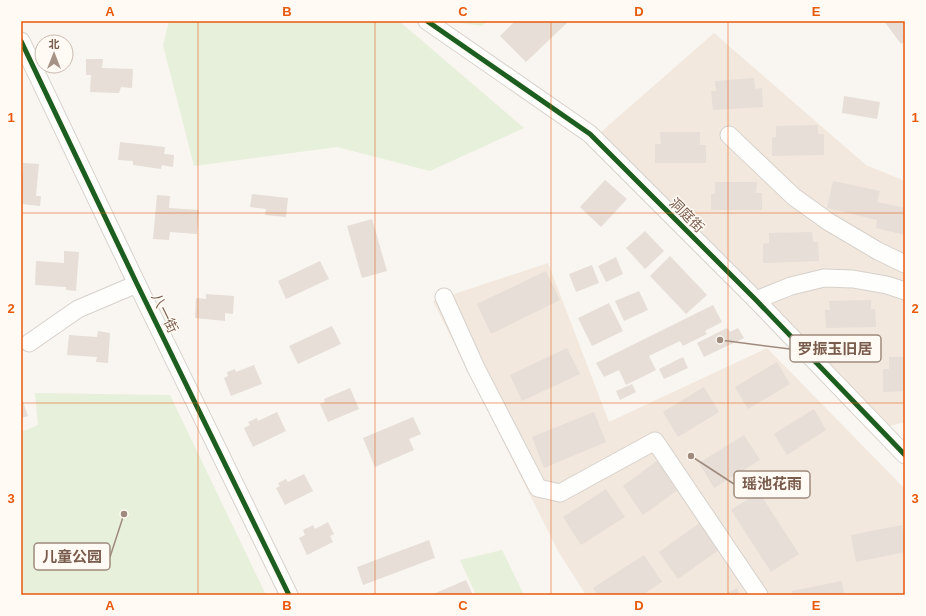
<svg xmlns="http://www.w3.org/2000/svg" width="926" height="616" font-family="Helvetica,'Noto Sans SC',sans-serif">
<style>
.residential{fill:#f2e8de}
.green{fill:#e7f0db}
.building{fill:#e6ded7}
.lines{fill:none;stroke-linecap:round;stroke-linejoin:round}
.minor-casing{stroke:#d7d1cb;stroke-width:19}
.minor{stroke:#fefefd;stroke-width:17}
.cycleway-casing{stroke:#fffaf3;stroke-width:8}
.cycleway{stroke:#1b5e20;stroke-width:5}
.grid{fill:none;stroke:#e8590c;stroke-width:1;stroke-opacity:0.55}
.labels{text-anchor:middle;stroke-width:3;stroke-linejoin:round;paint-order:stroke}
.street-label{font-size:14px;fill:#7a5c4d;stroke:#fffaf3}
.leader{fill:none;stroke:#9f8a7d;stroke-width:1.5}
.callout-dot{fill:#9f8a7d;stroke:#fffaf3;stroke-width:1.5}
.callout{fill:#fffaf3;stroke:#9f8a7d;stroke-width:1.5}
.callout-label{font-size:15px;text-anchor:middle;font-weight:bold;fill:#7a5c4d}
.neatline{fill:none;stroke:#e8590c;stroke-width:1.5}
.grid-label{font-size:13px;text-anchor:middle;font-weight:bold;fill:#e8590c}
</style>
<rect width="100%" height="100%" fill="#f9f5f0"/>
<g class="residential">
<polygon points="714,33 866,165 905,181 905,422 886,427 601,132"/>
<polygon points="548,263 609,422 767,348 905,489 905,595 586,595 558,551 433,301"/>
</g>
<g class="green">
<polygon points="169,21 399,21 524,128 430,171 337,147 194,166 163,45"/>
<polygon points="447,21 487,21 482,26"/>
<polygon points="35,393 170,395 266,595 21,595 21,432 38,425"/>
<polygon points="502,550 524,595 476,595 460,560"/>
</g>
<g class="building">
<polygon points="515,21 569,21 526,62 500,36"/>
<polygon points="884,21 905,21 905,41 901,44"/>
<polygon points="86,59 103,59 102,68 133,69 132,88 121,87 119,93 90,92 91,75 86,75"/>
<polygon points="754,78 755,89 762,88 763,107 713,110 711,91 716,91 715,81"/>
<polygon points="844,96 880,102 877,119 842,113"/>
<polygon points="818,125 818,134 824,134 824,155 772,156 772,138 776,137 776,126"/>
<polygon points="660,132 700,132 700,145 706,145 706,163 655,163 655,144 661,144"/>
<polygon points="120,142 165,147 164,154 174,155 173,167 162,165 161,169 133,165 133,161 118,160"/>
<polygon points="23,163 39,164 36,196 41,196 40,206 22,204 23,199 21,198 21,171 23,171"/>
<polygon points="605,180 627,199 601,227 580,207"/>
<polygon points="833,181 880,191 877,202 905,208 905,235 876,228 877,220 827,208"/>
<polygon points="715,182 757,182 756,193 762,193 762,210 711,210 711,194 715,194"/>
<polygon points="252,194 288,198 286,217 265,215 266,209 250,207"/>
<polygon points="157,195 170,196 169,208 199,210 197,234 170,232 169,240 153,239"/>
<polygon points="372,219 387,271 362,278 347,226"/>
<polygon points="645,231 664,251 645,269 626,248"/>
<polygon points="812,232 813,242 818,242 819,261 763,263 763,244 769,243 769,233"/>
<polygon points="64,251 79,252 76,291 66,290 66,287 35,285 36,261 64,263"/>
<polygon points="670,256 707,295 686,314 650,276"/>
<polygon points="616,257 623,274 606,282 598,266"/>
<polygon points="320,261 329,279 286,299 278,281"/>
<polygon points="592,265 599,283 576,292 569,274"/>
<polygon points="546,271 560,300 491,334 477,304"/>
<polygon points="639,291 648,310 624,321 615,301"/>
<polygon points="206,294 234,296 233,314 225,313 225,321 195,318 196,298 206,299"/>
<polygon points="871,300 871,309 875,309 876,327 826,328 825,310 830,310 829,301"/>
<polygon points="609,303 623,331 592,346 578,318"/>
<polygon points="713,305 722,322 705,331 707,334 683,346 680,341 649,356 656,370 626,385 619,370 604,377 596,363"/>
<polygon points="332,326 341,344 298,364 289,346"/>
<polygon points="727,328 730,332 738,328 744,338 704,357 697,343"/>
<polygon points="98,331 110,333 108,363 96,362 97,357 67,355 69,335 97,337"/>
<polygon points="567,348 580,374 522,401 510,375"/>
<polygon points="683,357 688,368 664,379 659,369"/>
<polygon points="889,357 905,357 905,391 883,392 883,369 889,369"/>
<polygon points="777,362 790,384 748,409 735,387"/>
<polygon points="254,365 262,384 231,396 224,378 228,376 227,372 235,369 236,372"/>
<polygon points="632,384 636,392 620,400 616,391"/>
<polygon points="704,387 719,412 678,437 663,412"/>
<polygon points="350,388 359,409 328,422 320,404 325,402 324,399"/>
<polygon points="21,396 28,416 21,418"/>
<polygon points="814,409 826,430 787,455 774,434"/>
<polygon points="277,412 286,431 253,447 244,428 250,425 248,422 257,418 258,421"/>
<polygon points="594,412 606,442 544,468 532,437"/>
<polygon points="413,417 421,434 409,439 414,450 375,467 363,438"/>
<polygon points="744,435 760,460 714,488 699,463"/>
<polygon points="661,458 682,487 643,515 623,486"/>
<polygon points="304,474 313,491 285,505 276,488 280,486 278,483 286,479 288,482"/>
<polygon points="606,489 625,517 581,545 563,517"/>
<polygon points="759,492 799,554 771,572 731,510"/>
<polygon points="328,522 334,534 330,536 333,542 307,555 299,538 305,535 303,530 313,525 315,529"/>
<polygon points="701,522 720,549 678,579 659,552"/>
<polygon points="902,525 905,542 905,552 856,562 851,535"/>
<polygon points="429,540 435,558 363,585 357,567"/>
<polygon points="644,555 662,582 642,595 598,595 593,588"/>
<polygon points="466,580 473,595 431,595"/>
<polygon points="842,581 844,595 793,595 792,591"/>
<polygon points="737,588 740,595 724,595"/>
</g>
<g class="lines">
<g class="minor-casing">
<g id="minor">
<polyline points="427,21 590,134 756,300 905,455"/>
<polyline points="21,41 137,284 289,595"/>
<polyline points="729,135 794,197 829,222 878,251 905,264"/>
<polyline points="444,297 476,368 538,488 560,493 655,441 759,595"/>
<polyline points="756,300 791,286 824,278 853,279 887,285 905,291"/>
<polyline points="29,343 78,309 137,284"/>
</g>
</g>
<use href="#minor" class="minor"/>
<g class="cycleway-casing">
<g id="cycleway">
<polyline points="427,21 590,134 756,300 905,455"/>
<polyline points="21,41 137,284 289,595"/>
</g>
</g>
<use href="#cycleway" class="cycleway"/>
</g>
<path class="grid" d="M 198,21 L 198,595M 375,21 L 375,595M 551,21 L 551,595M 728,21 L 728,595M 21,213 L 905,213M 21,403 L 905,403"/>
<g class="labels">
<g class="street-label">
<text transform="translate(687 215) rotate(45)" y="5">洞庭街</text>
<text transform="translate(165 313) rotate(64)" y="5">八一街</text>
</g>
</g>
<path class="leader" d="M720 340L790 349M691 456L734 484M124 514L110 557"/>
<g class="callout-dot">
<circle cx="720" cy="340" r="4"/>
<circle cx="691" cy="456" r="4"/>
<circle cx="124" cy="514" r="4"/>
</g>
<g class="callout">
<rect x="790" y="335" width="91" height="27" rx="4"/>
<rect x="734" y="471" width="76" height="27" rx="4"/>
<rect x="34" y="543" width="76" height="27" rx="4"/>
</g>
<g class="callout-label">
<text x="835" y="354">罗振玉旧居</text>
<text x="772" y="489">瑶池花雨</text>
<text x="72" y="562">儿童公园</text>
</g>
<rect width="926" height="616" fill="none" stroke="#fffaf3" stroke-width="44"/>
<g transform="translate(54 54)"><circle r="19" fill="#fffaf3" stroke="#cabbb1"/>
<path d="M0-3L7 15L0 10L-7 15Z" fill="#a69286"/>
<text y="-6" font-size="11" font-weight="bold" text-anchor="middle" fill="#7a5c4d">北</text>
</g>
<rect x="22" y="22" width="882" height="572" class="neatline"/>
<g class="grid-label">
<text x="110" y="16">A</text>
<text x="287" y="16">B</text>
<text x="463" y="16">C</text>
<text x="639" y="16">D</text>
<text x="816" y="16">E</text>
<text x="11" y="122">1</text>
<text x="915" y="122">1</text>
<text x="11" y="313">2</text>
<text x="915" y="313">2</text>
<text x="11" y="503">3</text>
<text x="915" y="503">3</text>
<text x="110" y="610">A</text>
<text x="287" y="610">B</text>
<text x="463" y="610">C</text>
<text x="639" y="610">D</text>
<text x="816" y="610">E</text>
</g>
</svg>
